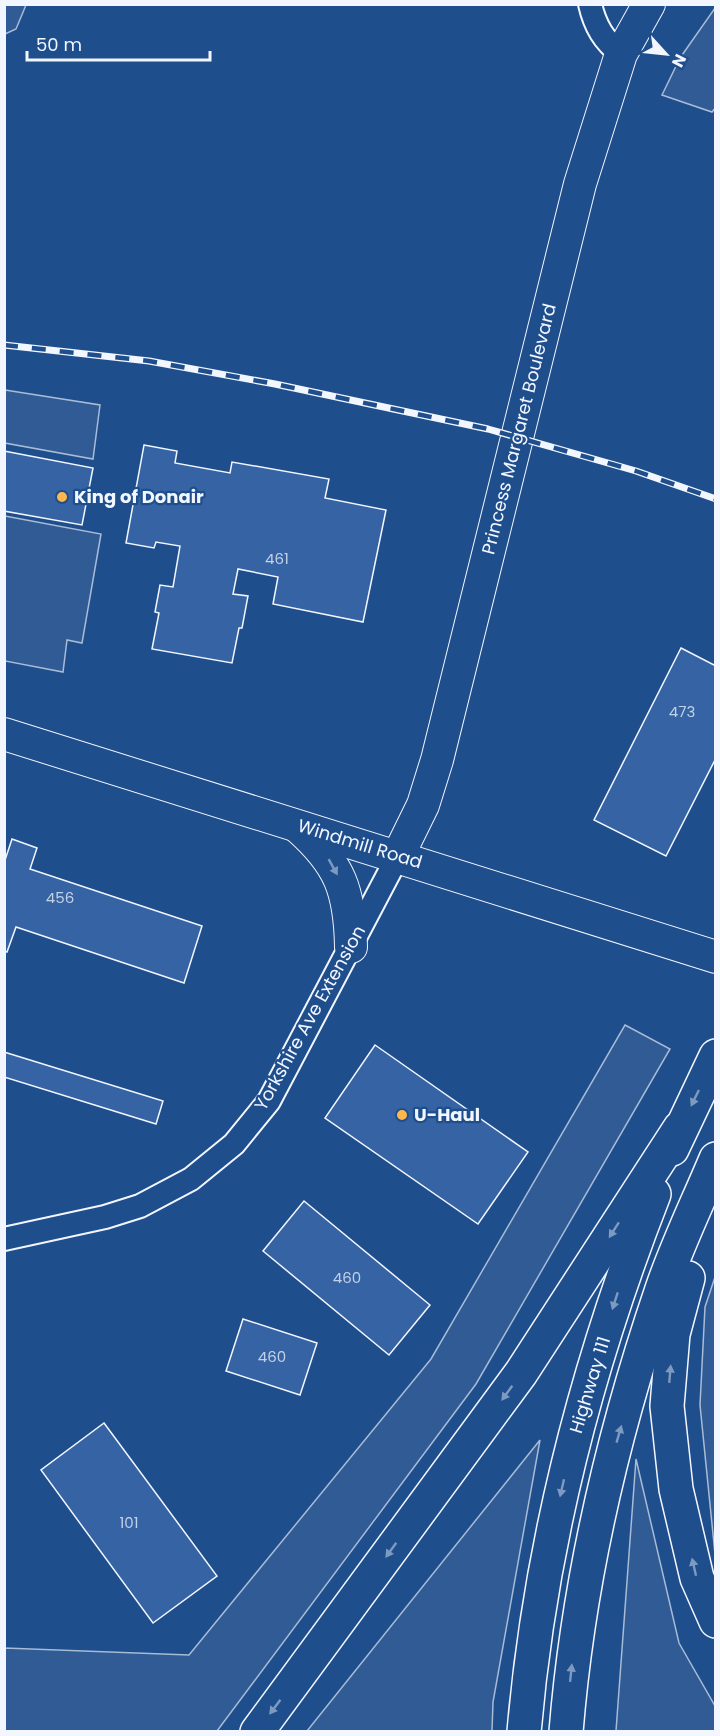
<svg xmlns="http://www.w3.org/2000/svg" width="720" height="1736" font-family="Poppins,sans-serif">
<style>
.built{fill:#305b95;stroke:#a8bbd7;stroke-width:1.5}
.building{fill:#3563a3;stroke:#f2f6ff;stroke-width:1.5}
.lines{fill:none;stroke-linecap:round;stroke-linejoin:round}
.street-casing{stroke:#f2f6ff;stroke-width:26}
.secondary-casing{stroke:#f2f6ff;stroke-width:34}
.highway-casing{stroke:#f2f6ff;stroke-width:36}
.street{stroke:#1f4e8c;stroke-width:22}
.secondary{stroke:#1f4e8c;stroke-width:32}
.highway{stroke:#1f4e8c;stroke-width:33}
.rail-casing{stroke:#f2f6ff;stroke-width:7}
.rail{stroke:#1f4e8c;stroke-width:4.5;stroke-dasharray:14;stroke-linecap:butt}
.oneway{fill:#7e9ac0}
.poi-dot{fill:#ffb74d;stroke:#1f4e8c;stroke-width:2}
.labels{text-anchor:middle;stroke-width:4.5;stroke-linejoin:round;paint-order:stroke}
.number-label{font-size:15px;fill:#c3d1e8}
.street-label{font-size:18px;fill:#f2f6ff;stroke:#1f4e8c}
.poi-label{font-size:18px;font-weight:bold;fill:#f2f6ff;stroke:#1f4e8c;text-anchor:start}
</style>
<rect width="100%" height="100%" fill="#1f4e8c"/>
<g class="built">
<polygon points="5,4 26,5 16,29 5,34"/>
<polygon points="715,8 716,107 712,112 662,95 680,58"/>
<polygon points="5,390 100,405 93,459 5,443"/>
<polygon points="5,516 101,534 82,643 67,640 63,672 5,661"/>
<polygon points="625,1025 670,1049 476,1384 217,1731 5,1731 5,1648 189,1655 431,1359"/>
<polygon points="715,1277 715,1554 700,1405 705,1307"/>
<polygon points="540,1440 493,1702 492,1731 307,1731"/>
<polygon points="636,1459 679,1643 715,1706 715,1731 616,1731"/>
</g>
<g class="building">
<polygon points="144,445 177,451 175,463 230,473 232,462 329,479 325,498 386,510 363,622 273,604 278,577 238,569 233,594 248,596 242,628 239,628 232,663 152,649 159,613 155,612 160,585 173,587 180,546 156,542 154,548 126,543"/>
<polygon points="4,451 93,468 82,525 4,511"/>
<polygon points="681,648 716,666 716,758 666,856 594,820"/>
<polygon points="12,839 37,848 30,869 202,926 184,983 16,927 7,952 4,951 4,863"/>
<polygon points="375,1045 528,1152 478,1224 325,1118"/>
<polygon points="4,1052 163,1101 156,1124 4,1077"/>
<polygon points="304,1201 430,1305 389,1355 263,1251"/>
<polygon points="243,1319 317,1343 300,1395 226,1371"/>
<polygon points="104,1423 217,1576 153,1623 41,1470"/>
</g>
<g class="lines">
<g class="street-casing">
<g id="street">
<path d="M 590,4 C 595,26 604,41 621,54"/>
<polyline points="4,1239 105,1217 140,1206 191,1179 234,1144 269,1101 398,856"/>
</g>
</g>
<g class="secondary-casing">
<g id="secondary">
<polyline points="4,734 716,957"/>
<path d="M 298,827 C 340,864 350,891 351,947"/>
<polyline points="398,856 423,805 437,760 580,184 621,54 649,4"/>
</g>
</g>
<g class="highway-casing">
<g id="highway">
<polyline points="672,1149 716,1056"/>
<polyline points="688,1278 673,1334 667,1406 676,1489 697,1578 716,1621"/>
<polyline points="257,1732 521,1373 680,1128"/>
<path d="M 524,1732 C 540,1546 586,1368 654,1194"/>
<path d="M 566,1732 C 578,1584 614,1430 662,1289 C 677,1245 698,1202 716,1159"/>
</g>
</g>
<use href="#street" class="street"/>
<use href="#secondary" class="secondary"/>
<use href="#highway" class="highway"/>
<g class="rail-casing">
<polyline id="rail" points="4,345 149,361 275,384 488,429 636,471 716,499"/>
</g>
<use href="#rail" class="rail"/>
</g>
<defs><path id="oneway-solid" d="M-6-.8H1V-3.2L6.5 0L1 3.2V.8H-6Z" transform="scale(1.5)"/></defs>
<g class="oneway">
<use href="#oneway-solid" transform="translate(333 867) rotate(61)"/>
<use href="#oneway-solid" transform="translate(695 1098) rotate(116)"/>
<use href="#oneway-solid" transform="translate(614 1230) rotate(123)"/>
<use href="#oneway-solid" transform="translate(615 1301) rotate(108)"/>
<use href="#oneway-solid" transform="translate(670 1374) rotate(-85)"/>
<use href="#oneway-solid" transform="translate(507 1393) rotate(126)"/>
<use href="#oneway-solid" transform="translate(619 1434) rotate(-74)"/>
<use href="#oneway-solid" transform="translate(562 1488) rotate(103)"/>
<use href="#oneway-solid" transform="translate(391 1550) rotate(126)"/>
<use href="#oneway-solid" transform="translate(694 1567) rotate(-103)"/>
<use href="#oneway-solid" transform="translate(571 1673) rotate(-84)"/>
<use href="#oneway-solid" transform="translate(275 1707) rotate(127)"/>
</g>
<g class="poi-dot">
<circle cx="62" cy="497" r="6"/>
<circle cx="402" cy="1115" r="6"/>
</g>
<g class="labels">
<g class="number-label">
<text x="277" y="564">461</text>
<text x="682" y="717">473</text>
<text x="60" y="903">456</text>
<text x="347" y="1283">460</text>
<text x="272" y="1362">460</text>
<text x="129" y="1528">101</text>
</g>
<g class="street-label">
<text transform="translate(519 429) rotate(-76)" y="6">Princess Margaret Boulevard</text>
<text transform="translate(360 844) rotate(17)" y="6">Windmill Road</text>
<text transform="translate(310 1018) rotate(-61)" y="6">Yorkshire Ave Extension</text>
<text transform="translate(590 1385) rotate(-73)" y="6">Highway 111</text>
</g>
<g class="poi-label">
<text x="74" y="503">King of Donair</text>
<text x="414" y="1121">U-Haul</text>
</g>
</g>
<rect width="720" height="1736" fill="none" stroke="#f2f6ff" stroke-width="12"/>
<g transform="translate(666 54) rotate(117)" stroke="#1f4e8c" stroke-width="4.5" paint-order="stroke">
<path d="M0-4.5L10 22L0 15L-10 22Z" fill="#f2f6ff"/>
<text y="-9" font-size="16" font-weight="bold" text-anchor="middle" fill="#f2f6ff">N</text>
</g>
<path d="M27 51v9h183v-9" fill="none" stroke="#f2f6ff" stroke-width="3"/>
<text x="36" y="51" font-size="18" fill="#f2f6ff" stroke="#1f4e8c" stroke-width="4.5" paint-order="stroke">50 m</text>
</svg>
